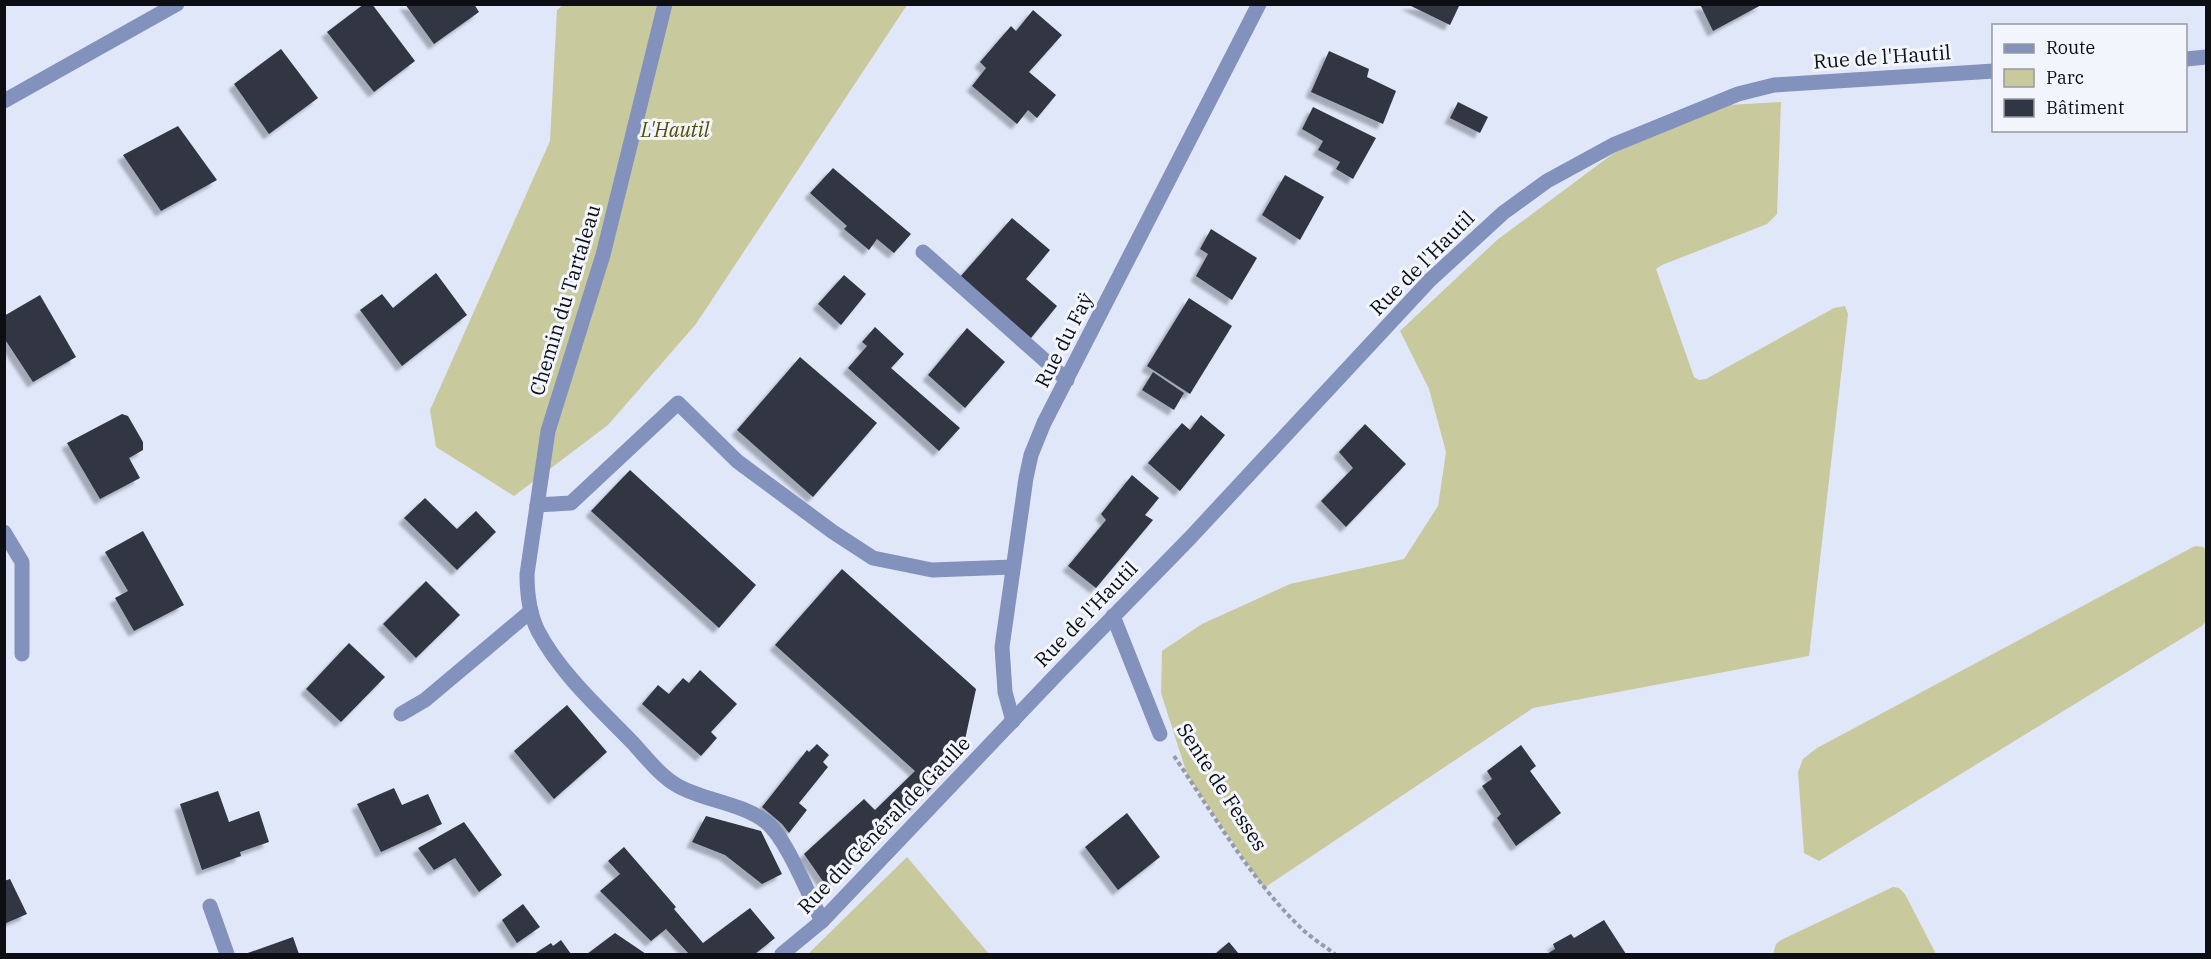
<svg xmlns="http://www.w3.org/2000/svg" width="2211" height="959" font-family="'IBM Plex Serif',serif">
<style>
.green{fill:#c9c99e}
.building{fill:#303643;filter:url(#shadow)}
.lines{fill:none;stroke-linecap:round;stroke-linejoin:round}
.path{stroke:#959ba8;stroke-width:4;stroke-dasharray:4.5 3;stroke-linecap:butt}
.service{stroke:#8292bc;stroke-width:15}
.minor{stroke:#8292bc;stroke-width:15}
.labels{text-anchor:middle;stroke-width:6;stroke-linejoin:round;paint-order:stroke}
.street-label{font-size:20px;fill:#0c0e13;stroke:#f2f5fc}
.park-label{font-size:20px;font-style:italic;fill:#524f00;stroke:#f2f5fc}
</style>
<defs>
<filter id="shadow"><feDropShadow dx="-5.5" dy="5.5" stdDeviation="1.5" flood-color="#0004"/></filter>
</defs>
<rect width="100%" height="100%" fill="#e0e7f9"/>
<g class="green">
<polygon points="564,4 907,5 696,324 608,425 514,496 436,447 430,410 550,141 557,10"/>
<polygon points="1781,102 1777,214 1767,224 1662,265 1656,269 1694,377 1699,380 1706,379 1834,308 1845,306 1848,314 1809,656 1533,708 1264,888 1187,774 1161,693 1162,651 1202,624 1290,584 1404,559 1438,506 1446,452 1429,389 1400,331 1497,240 1642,132 1729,105"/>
<polygon points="2195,546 2203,547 2206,550 2206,621 2202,626 1819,861 1804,853 1798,772 1803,759 1817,748"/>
<polygon points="907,857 989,954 808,954"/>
<polygon points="1893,887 1899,888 1905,894 1936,954 1773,954 1776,944 1781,940"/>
</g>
<g class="building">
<polygon points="364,4 372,4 415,61 374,92 327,32"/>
<polygon points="405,4 474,4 479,12 434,44"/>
<polygon points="1407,4 1460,4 1450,25"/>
<polygon points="1700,4 1763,4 1713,31"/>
<polygon points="1033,10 1062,35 1029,72 1056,95 1037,118 1028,110 1017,124 972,86 986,68 980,62 1011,26 1016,31"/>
<polygon points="281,49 318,98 269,134 234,84"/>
<polygon points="1329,51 1369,69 1367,77 1396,91 1383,124 1311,92"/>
<polygon points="1458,102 1488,117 1480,133 1450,118"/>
<polygon points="1313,107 1376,138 1353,179 1336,169 1340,162 1318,150 1323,141 1302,129"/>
<polygon points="178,126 217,180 161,211 123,155"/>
<polygon points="833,168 911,234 894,253 877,239 869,250 844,229 847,226 810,193"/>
<polygon points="1285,175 1324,197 1300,240 1262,215"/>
<polygon points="1012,218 1050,250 1026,279 1057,306 1031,338 960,277"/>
<polygon points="1211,229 1257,258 1232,300 1196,276 1208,254 1200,249"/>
<polygon points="436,273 467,315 402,366 360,310 382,294 393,308"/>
<polygon points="844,275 866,294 841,325 818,304"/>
<polygon points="40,295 76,357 33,382 4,338 4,316"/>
<polygon points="1189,298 1232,326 1190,394 1147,366"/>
<polygon points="875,327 904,354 891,368 960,428 939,451 848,368 867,346 862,342"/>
<polygon points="967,328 1005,362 965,408 928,375"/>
<polygon points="800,357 877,423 813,497 737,430"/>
<polygon points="1153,372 1184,393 1174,410 1142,390"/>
<polygon points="122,414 128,416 143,442 143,450 129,458 140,478 100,499 67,443"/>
<polygon points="1201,415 1225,435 1180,491 1148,463 1182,423 1190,430"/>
<polygon points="1365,424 1406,464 1346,527 1321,501 1353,468 1339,452"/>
<polygon points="630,470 756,585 719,628 591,511"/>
<polygon points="1132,475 1159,498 1145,515 1153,520 1096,588 1068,566 1106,520 1101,514"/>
<polygon points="425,498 457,529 476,511 496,532 457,570 404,518"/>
<polygon points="143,531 184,605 134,631 115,598 128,591 105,552"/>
<polygon points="842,569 976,689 961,758 887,833 827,887 804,854 864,799 875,810 915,771 775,645"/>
<polygon points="426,581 460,615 416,658 383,624"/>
<polygon points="349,643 385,677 341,722 306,689"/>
<polygon points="700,670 737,704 711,732 717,738 701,756 642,704 658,685 669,694 683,678 689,683"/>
<polygon points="567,705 607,752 554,799 514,751"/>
<polygon points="817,744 829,755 823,762 828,767 799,803 807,810 789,833 782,824 762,807 807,750 809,752"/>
<polygon points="1521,745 1536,766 1530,771 1561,813 1516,846 1497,818 1501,814 1482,786 1492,779 1487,771"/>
<polygon points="394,788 402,805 428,794 442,824 381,852 357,804"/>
<polygon points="218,791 229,822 259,811 269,842 240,852 241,856 202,870 180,804"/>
<polygon points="1127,813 1160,857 1118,890 1085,847"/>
<polygon points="706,816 761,831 782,874 762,884 725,855 692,842"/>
<polygon points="464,822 502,875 479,892 455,858 434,870 418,848"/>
<polygon points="624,847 676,907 674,909 703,943 750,908 775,938 755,954 689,954 666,929 651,941 600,891 620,874 608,861"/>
<polygon points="10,879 27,914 4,924 4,881"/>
<polygon points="523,904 540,927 517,943 502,920"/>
<polygon points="1604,920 1626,954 1547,954 1555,949 1553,944 1571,934 1574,938"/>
<polygon points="615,933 646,954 587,954"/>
<polygon points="293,937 299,954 245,954"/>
<polygon points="561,940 571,954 534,954 551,943 553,946"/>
<polygon points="1229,942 1239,954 1215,954"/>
</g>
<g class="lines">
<path class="path" d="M 1174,756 C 1214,815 1250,879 1302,929 C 1312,938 1324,946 1335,954"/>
<g class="service">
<path d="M 665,4 L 603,255 L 548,431 L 527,574 C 527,594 529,613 538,631 C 560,673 600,709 632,742 C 646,757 660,776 678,786 C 705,801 742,803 766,822 C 787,839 809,896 822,921"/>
<polyline points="923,252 1067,380"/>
<polyline points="537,505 571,503 678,403 737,461 833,532 873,558 932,570 1013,567"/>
<polyline points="4,532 22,562 22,654"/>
<polyline points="1113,616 1160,734"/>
<polyline points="401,714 425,700 531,611"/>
<polyline points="210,906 227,954"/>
</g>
<g class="minor">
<polyline points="2186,59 2206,57"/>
<polyline points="4,101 177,4"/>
<polyline points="1013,721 1005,692 1002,647 1026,478 1031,455 1044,423 1259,4"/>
<polyline points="782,954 822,921 1060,671 1190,538 1430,280 1503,213 1547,181 1613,145 1738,94 1774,85 1994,71"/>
</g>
</g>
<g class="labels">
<g class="street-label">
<text transform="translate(1882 57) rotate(-4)" y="7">Rue de l'Hautil</text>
<text transform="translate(1422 263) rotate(-45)" y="7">Rue de l'Hautil</text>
<text transform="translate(565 300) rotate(-73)" y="7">Chemin du Tartaleau</text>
<text transform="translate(1064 340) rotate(-63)" y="7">Rue du Faÿ</text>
<text transform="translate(1086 614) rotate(-46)" y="7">Rue de l'Hautil</text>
<text transform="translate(1222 787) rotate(57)" y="7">Sente de Fesses</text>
<text transform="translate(884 825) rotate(-46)" y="7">Rue du Général de Gaulle</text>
</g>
<g class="park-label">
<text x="675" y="137">L'Hautil</text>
</g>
</g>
<rect width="2211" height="959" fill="none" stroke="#0c0e13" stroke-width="12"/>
<rect x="1992" y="24" width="195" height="108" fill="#f2f5fc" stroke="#96999f" stroke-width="1.5"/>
<rect x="2004" y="44" width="30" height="9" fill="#8292bc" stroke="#96999f" stroke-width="1.5"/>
<text x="2046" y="54" font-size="18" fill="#0c0e13">Route</text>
<rect x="2004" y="69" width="30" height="18" fill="#c9c99e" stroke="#96999f" stroke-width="1.5"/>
<text x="2046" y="84" font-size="18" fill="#0c0e13">Parc</text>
<rect x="2004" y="99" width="30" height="18" fill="#303643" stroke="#96999f" stroke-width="1.5"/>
<text x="2046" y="114" font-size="18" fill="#0c0e13">Bâtiment</text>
</svg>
